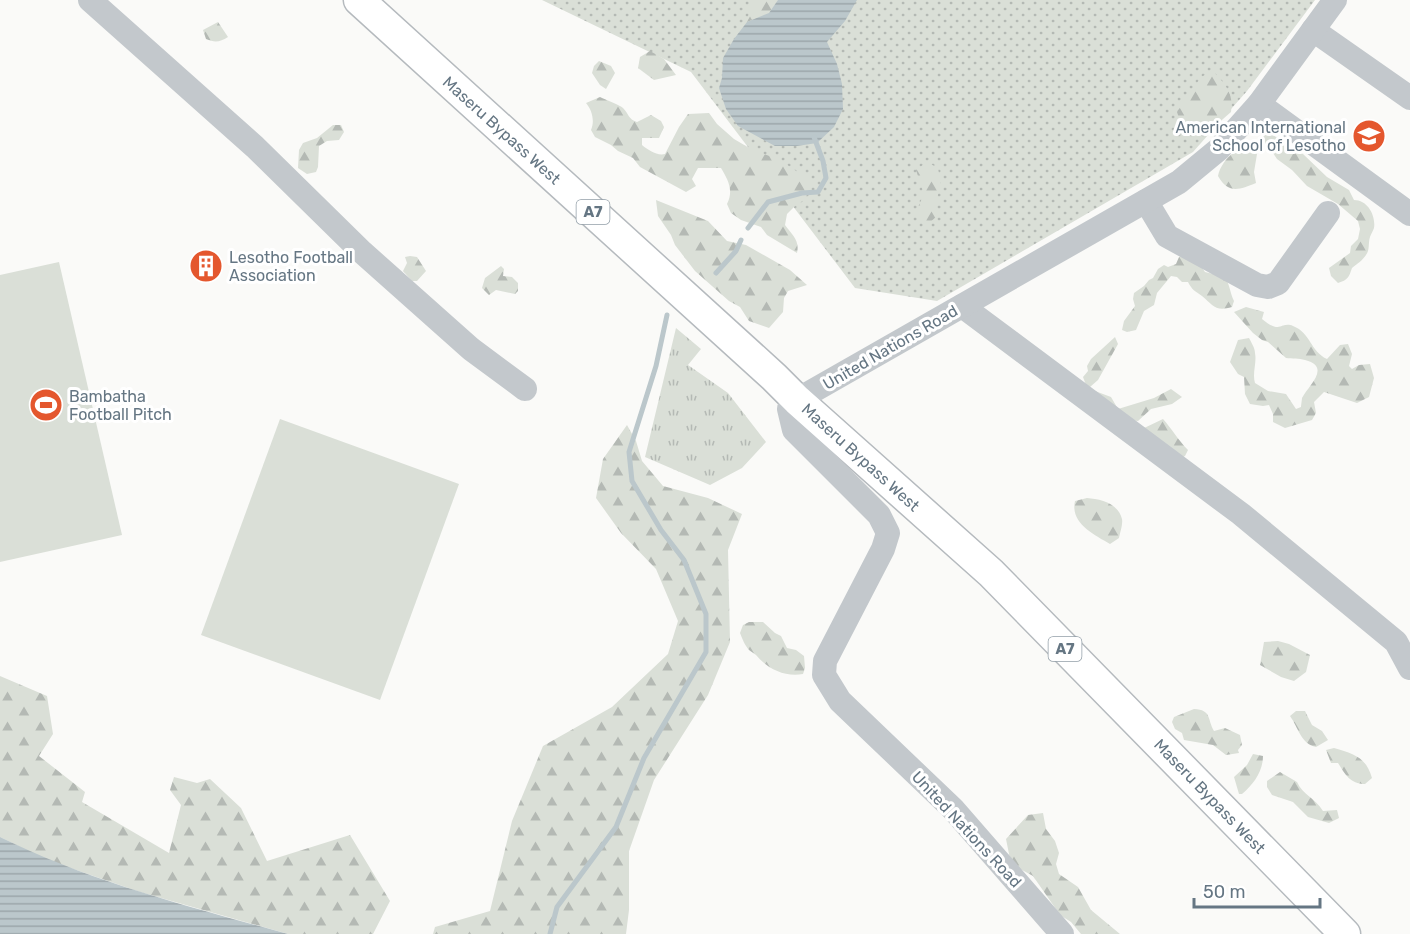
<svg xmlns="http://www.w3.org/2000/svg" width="1410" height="934" font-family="Rubik,sans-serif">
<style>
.grass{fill:url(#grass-dots)}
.forest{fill:url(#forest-firs)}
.park{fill:url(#park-tufts)}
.pitch{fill:#dadfd7}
.water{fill:url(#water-rules)}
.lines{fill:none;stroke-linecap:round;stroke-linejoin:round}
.stream{stroke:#bbc7cb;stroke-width:5}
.major-casing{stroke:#b5babe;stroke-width:33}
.minor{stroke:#c3c8cc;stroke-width:24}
.major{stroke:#fff;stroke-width:30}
.labels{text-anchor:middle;stroke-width:6;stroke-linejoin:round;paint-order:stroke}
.shield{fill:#fff;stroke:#939fa8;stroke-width:1.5}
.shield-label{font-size:15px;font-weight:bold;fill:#657683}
.poi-label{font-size:16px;fill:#657683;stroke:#fff;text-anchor:start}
.street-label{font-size:16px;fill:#657683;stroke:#fff}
</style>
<defs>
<pattern id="grass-dots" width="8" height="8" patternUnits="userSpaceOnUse" patternTransform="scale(1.5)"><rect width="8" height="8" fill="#dadfd7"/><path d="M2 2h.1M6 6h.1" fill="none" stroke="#b4b9b4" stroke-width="1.8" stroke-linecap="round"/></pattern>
<pattern id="forest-firs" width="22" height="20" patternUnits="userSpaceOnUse" patternTransform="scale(1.5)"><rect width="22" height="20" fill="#dadfd7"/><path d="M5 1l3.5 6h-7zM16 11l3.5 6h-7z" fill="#b4b9b4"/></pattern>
<pattern id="park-tufts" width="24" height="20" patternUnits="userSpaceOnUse" patternTransform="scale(1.5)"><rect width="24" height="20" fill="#dadfd7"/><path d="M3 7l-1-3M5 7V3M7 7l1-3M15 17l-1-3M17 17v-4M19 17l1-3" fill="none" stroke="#b4b9b4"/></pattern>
<pattern id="water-rules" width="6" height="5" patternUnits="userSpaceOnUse" patternTransform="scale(1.5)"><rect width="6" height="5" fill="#bbc7cb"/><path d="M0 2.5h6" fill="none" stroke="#9ca6aa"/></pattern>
</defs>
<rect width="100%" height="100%" fill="#fafaf8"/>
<polygon class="grass" points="542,0 1315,0 1247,91 1193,152 937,301 855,288 691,72"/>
<g class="forest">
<polygon points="752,0 778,0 769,13 747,22"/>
<path d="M 218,22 L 228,37 C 220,42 215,43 206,39 L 203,30 Z"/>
<polygon points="650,51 664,59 676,75 654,80 638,68 640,57"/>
<polygon points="599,61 611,66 615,73 606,89 600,85 592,73 594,66"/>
<path d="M 1213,71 C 1225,84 1234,93 1231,112 L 1207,133 L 1194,137 L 1183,130 L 1177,112 L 1201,77 Z"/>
<path d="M 600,97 C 606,100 620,105 623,108 C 629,114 628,119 637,122 L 651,115 L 661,121 L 664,127 L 659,138 L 642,138 L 642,145 C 648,150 657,156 665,154 L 679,127 L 688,114 L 709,113 L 717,124 L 734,139 L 751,149 L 780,160 L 808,179 L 812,186 L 804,200 L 795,206 L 787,214 L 785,225 C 792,235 800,240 797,253 L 767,235 L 761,227 L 741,220 L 731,213 L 727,204 C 734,190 728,180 721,168 L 698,168 L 692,179 L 696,186 L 686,192 L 640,167 L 633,158 L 618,151 L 611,145 L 595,137 L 591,130 C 595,121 592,110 586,103 Z"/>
<polygon points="333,125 341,125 344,132 339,140 327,141 319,146 318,167 316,172 307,174 298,168 299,150 303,143 317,138"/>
<path d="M 1266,133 L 1270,133 L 1285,143 L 1288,148 L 1303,154 L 1327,177 L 1349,190 L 1354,200 C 1368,200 1376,216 1374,228 C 1373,231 1371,234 1370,237 C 1368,243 1370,250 1366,255 C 1362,261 1358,263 1352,268 C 1349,277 1348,280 1338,283 L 1331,276 L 1329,268 L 1350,253 L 1351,246 L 1358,239 L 1360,229 L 1358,221 L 1338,204 L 1307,186 L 1292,170 L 1277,159 L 1271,150 L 1258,148 L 1254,172 L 1256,183 C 1239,190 1228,194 1218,176 C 1222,157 1243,143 1261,140 Z"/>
<polygon points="927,162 938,168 941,185 936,201 937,216 927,225 919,218 918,207 924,194 916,170"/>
<polygon points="656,200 708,221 727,241 746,245 790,270 807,285 788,291 784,298 783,312 769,328 749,321 740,307 729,301 695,271 675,245 671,235 658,216"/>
<path d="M 1184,255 L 1201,266 L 1205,272 L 1225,277 C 1230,285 1230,293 1234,301 L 1232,307 C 1215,312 1213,305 1202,296 C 1195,291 1192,290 1188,282 L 1182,282 L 1177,277 L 1171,276 L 1157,293 L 1154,305 L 1144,311 L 1136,330 L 1127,332 L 1122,330 L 1124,321 L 1135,306 L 1133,299 L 1134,293 L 1144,286 L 1149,280 L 1153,278 L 1158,269 L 1164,265 L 1168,267 L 1176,264 L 1179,257 Z"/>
<polygon points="410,256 417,257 426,271 417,281 412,281 403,271 407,263 405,257"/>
<polygon points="501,266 504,269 503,276 512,277 518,283 518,291 515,294 496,290 489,295 482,288 485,278"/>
<path d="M 1246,307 L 1264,312 L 1262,319 C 1281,335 1281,321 1293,326 C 1311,333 1310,351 1327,359 L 1340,345 L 1348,344 L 1352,354 L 1349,366 L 1352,369 L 1359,365 L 1370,364 L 1374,378 L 1369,397 L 1357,403 L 1324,392 L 1314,402 L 1316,413 L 1312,420 L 1285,428 L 1273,422 L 1273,414 L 1269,405 L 1263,406 L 1250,404 L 1245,394 L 1244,377 L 1238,374 L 1230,362 L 1238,340 L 1249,338 C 1251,342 1255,348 1255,353 C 1257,363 1252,373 1255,383 L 1268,391 L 1286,394 L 1296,409 L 1301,407 C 1301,406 1302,399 1302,398 C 1308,386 1332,367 1305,360 C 1299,358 1292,359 1286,358 L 1268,342 L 1262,340 L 1253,333 L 1234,312 Z"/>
<polygon points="1115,337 1118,344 1098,380 1090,387 1086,385 1083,377 1088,371 1087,366 1091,359"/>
<polygon points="1171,389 1182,397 1172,404 1151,409 1138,421 1120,419 1095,391 1111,397 1118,409 1154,398"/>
<path d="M 1163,419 C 1172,429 1178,440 1188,450 L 1185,456 L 1179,459 L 1140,430 Z"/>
<polygon points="627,425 636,441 642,461 663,486 708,498 742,514 728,550 730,642 708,695 654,780 629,851 629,910 626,934 433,934 435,927 490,911 512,821 543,746 612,707 668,654 678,621 656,569 621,533 596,498 603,459"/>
<path d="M 1087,498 C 1100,499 1118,503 1122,519 C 1123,524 1120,533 1119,538 L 1110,544 C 1093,534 1070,523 1075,501 Z"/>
<path d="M 749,622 L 763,622 L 775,633 L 781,636 L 787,648 L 796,650 L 804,656 L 805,668 L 803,674 C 784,677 768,669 756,655 C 754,653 751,652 749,650 C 745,646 742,638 740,633 L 743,625 Z"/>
<polygon points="1278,641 1289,644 1310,655 1306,672 1294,681 1281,677 1260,665 1264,642"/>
<polygon points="0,676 47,696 53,734 39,756 85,792 82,802 169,853 181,805 170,790 174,777 197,783 210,779 241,808 267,861 350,835 390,901 373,934 288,934 140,892 44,859 0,837"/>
<path d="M 1194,709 C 1212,710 1207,719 1214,731 L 1225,728 L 1240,735 L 1242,745 L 1238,750 L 1239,753 L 1226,755 L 1213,745 L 1184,740 L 1182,733 L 1175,729 L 1172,722 L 1174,717 Z"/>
<path d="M 1296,711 L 1305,711 L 1312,725 L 1322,731 L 1328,740 L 1316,747 C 1301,744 1298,727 1290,716 Z"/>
<path d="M 1334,748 C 1354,754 1366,757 1372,778 L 1365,784 C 1350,784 1345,774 1338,763 L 1331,763 L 1326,750 Z"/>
<path d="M 1253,754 L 1263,756 C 1263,771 1254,784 1242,794 L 1239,794 L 1234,777 L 1247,765 Z"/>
<path d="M 1280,772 L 1297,782 C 1303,795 1315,798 1323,811 L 1337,810 L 1339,818 L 1329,823 L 1308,817 L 1293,802 L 1272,795 L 1267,787 L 1267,781 Z"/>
<polygon points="1043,813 1046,829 1055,841 1059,853 1056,864 1059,874 1078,887 1091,910 1120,934 1081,934 1071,922 1060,915 1033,876 1011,864 1006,839 1028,815"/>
</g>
<polygon class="park" points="676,328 701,349 688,365 728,393 766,442 742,468 710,485 645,457"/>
<g class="pitch">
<polygon points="59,262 122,535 0,562 0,275"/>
<polygon points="280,419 459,484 380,700 201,635"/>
</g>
<g class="water">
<polygon points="778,0 857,0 845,21 827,42 837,64 842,84 843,109 834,127 817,143 797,146 775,146 738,126 726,109 719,88 722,78 723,58 734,39 747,22 769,13"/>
<path d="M 0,837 C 91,882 191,907 288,934 L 0,934 Z"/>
</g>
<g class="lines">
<g class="stream">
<polyline points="748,228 768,202 802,193 818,192 826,178 823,161 814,137"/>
<polyline points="716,273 736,251 741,240"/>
<polyline points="550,934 557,907 616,827 644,758 706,652 706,614 684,560 661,530 632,481 629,452 656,366 667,315"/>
</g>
<g class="major-casing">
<polyline id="major" points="359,0 774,377 797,400 991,573 1345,934"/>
</g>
<g class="minor">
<polyline points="90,0 255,147 362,252 471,349 525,389"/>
<polyline points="1313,30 1410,98"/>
<polyline points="1259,104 1410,214"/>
<polyline points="1146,201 1167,236 1257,285 1268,287 1278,283 1328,213"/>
<polyline points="962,306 1241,514 1396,642 1410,668"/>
<polyline points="1062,934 953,809 840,701 824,675 825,661 883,549 888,533 879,515 794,430 789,409 797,400 1179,182 1219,149 1259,104 1335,0"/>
</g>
<use href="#major" class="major"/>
</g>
<defs>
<g id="school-disc" transform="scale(1.725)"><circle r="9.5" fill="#e4572e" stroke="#fff"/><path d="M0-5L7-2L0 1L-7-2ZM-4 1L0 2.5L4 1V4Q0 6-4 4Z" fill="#fff"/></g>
<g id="building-disc" transform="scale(1.725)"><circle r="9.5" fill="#e4572e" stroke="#fff"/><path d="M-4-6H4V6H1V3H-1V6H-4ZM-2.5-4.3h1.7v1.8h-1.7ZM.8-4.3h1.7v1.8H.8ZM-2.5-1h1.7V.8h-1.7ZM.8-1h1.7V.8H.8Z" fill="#fff"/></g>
<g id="stadium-disc" transform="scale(1.725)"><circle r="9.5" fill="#e4572e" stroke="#fff"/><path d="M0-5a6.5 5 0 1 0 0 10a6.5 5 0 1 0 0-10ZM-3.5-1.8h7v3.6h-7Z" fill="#fff"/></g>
</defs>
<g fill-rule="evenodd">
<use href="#school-disc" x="1369" y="136"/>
<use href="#building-disc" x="206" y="266"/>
<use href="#stadium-disc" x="46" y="405"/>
</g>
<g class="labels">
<g class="shield">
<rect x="576.5" y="200" width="33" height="24" rx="4.5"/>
<rect x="1048.5" y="637" width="33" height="24" rx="4.5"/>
</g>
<g class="shield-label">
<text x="593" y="217">A7</text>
<text x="1065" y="654">A7</text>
</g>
<g class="poi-label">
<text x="1346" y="133" text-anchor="end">American International<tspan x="1346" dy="18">School of Lesotho</tspan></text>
<text x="229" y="263">Lesotho Football<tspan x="229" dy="18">Association</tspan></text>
<text x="69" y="402">Bambatha<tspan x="69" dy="18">Football Pitch</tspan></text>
</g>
<g class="street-label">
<text transform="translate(502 130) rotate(42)" y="6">Maseru Bypass West</text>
<text transform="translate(890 347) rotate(-30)" y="6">United Nations Road</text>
<text transform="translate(861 457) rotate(42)" y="6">Maseru Bypass West</text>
<text transform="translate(1210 796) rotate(46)" y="6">Maseru Bypass West</text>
<text transform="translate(967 829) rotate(47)" y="6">United Nations Road</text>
</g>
</g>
<path d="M1194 898v9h126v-9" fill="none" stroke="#657683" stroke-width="3"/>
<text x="1203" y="898" font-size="18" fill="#657683" stroke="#ffffff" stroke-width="4.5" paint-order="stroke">50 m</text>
</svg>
